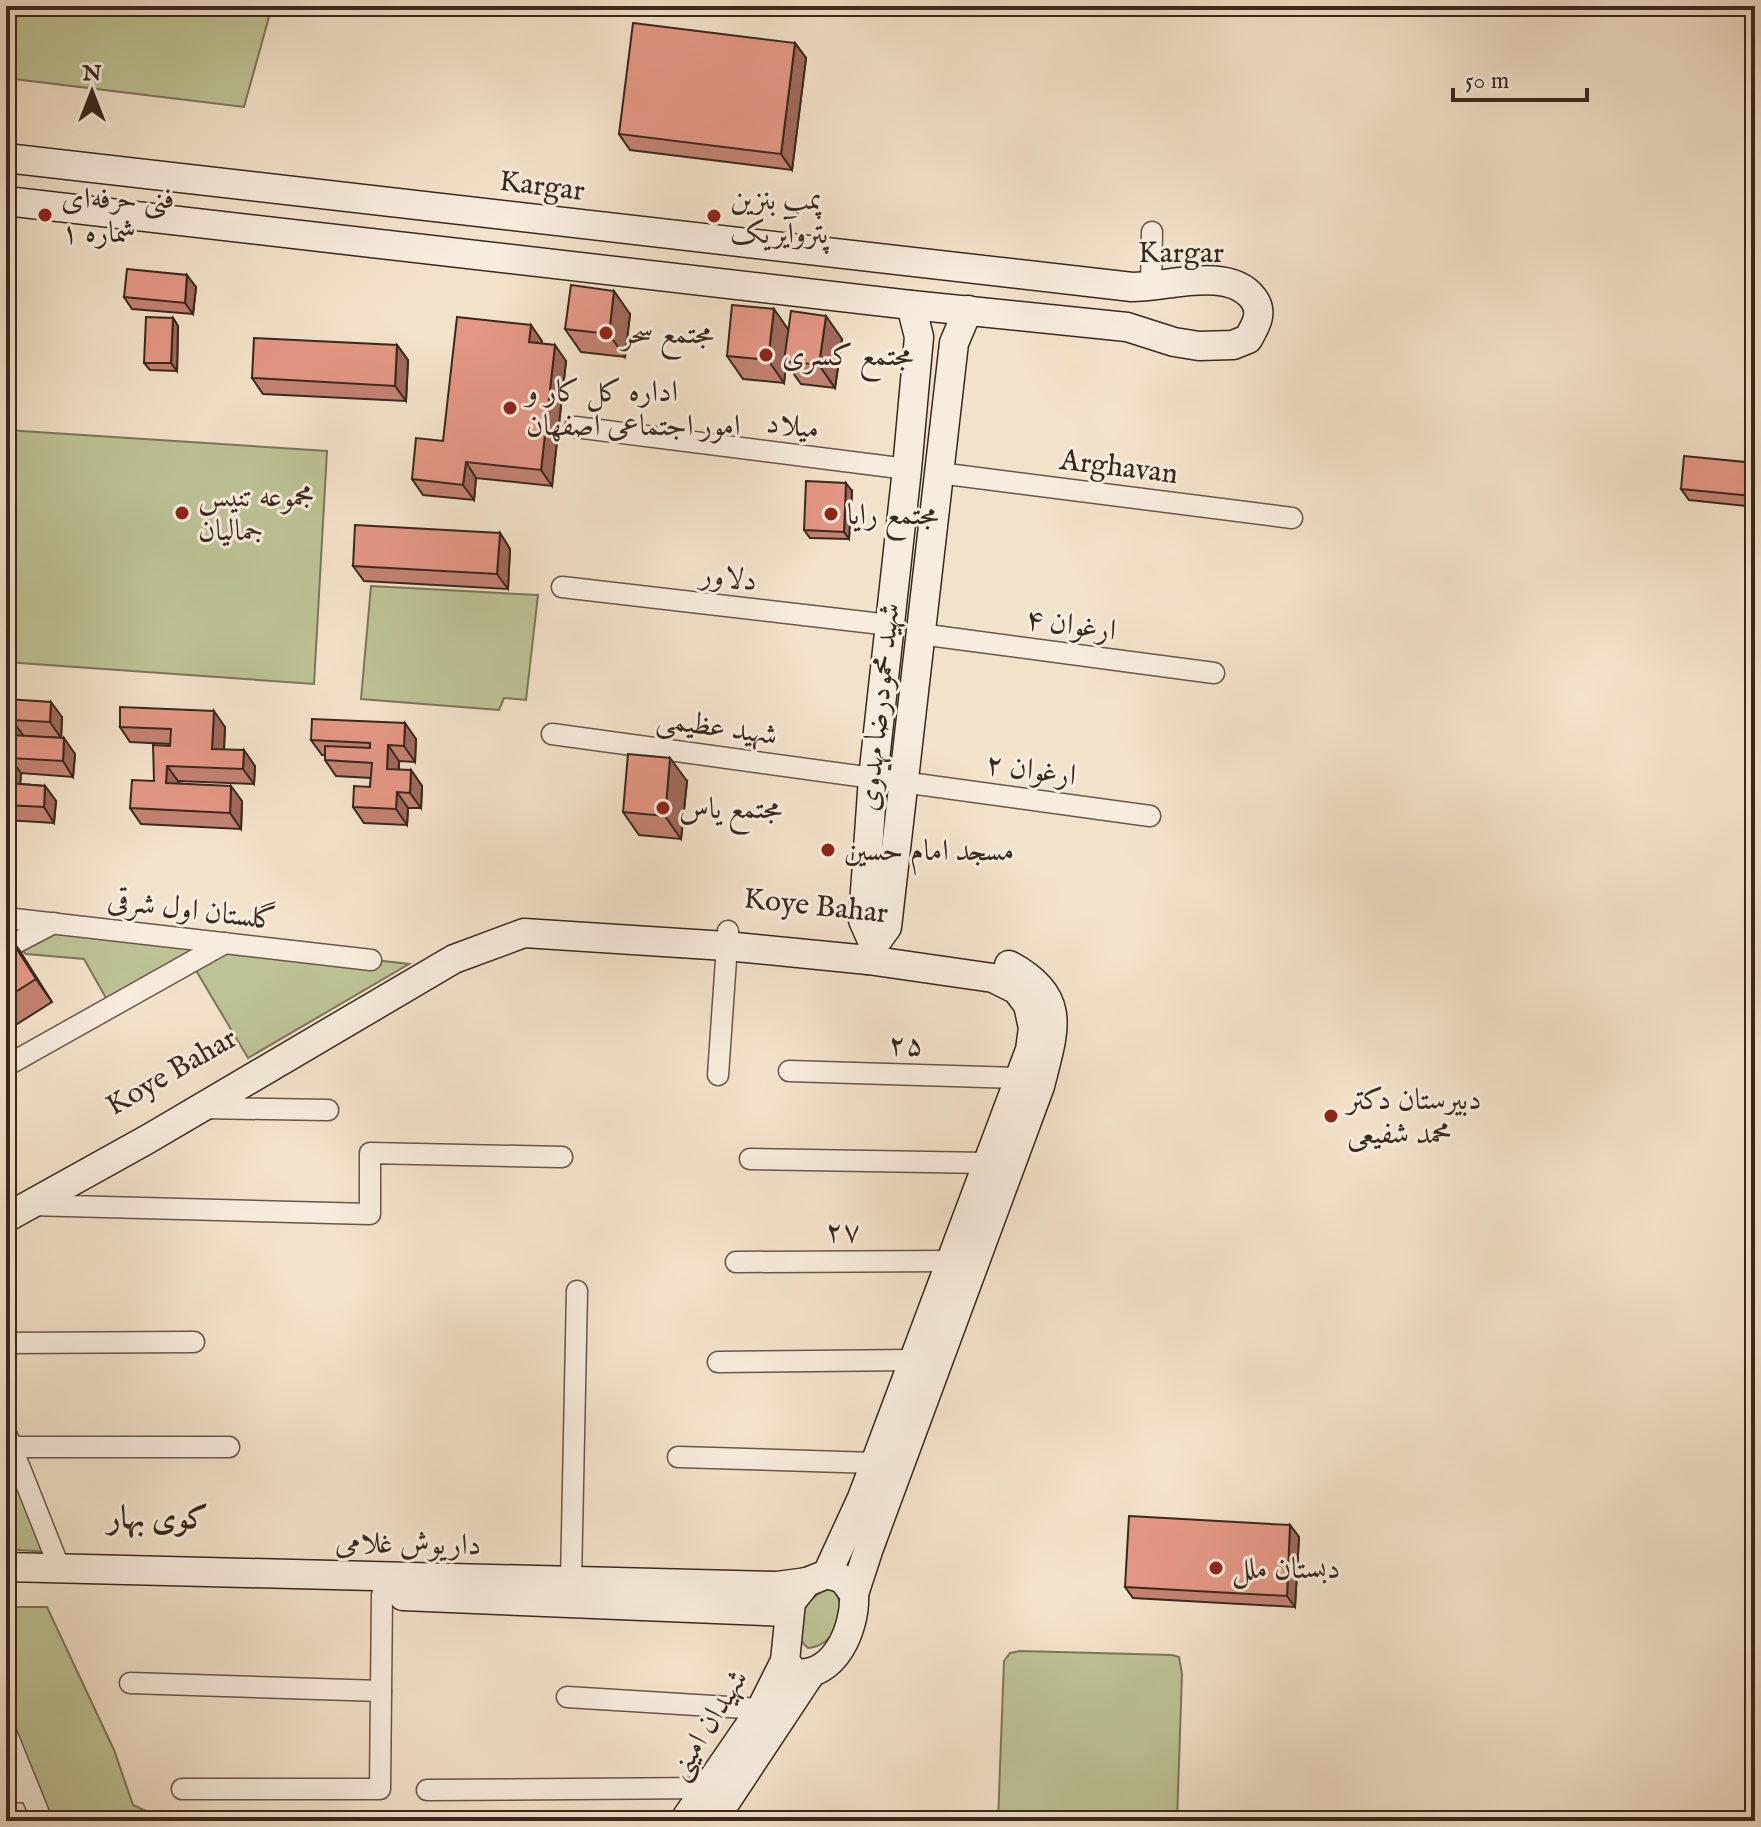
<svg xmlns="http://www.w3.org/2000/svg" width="1761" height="1827" font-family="'IM FELL English',Amiri,serif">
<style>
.green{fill:#bdc395;stroke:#7b765a;stroke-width:2}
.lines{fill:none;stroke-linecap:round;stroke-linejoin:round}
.street-casing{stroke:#685649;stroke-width:23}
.secondary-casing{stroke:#39281e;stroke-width:31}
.street{stroke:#f7ecdd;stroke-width:20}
.secondary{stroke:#f7ecdd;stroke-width:28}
.wall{fill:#c48272;stroke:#39281e;stroke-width:2}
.shaded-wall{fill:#a06a5c;stroke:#39281e;stroke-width:2}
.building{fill:#e49784;stroke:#39281e;stroke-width:2}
.poi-dot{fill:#8f2418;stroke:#f7ecdd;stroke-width:3}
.labels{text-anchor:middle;stroke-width:6;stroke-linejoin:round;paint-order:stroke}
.street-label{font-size:30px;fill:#39281e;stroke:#f7ecdd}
.poi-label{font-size:30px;fill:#39281e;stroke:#f7ecdd;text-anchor:start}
.neighbourhood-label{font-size:32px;font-weight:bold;fill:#39281e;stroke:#f7ecdd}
</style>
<rect width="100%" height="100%" fill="#f3e2ca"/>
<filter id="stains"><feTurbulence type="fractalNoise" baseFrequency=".0025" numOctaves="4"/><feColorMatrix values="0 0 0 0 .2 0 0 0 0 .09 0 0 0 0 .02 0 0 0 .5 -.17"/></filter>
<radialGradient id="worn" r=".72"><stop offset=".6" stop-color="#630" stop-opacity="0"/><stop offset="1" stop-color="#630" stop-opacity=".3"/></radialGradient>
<g class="green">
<polygon points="6,6 272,6 244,107 6,78"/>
<polygon points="6,430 327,451 314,684 6,662"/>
<polygon points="371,586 538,595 526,700 504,698 499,710 361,699"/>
<polygon points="6,918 409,964 248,1058 191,962 111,1007 84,959 26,954 18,947 6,948"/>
<polygon points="6,1450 46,1552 6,1549"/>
<path d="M 831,1588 C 853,1607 836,1646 808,1648 C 783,1628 806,1595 831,1588 Z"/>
<polygon points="6,1607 47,1607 114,1750 133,1805 167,1821 35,1821 6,1746"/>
<polygon points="1020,1651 1172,1655 1179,1657 1182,1674 1177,1821 998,1821 1004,1661 1010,1653"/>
</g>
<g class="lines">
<g class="street-casing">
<g id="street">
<polyline points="1151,287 1152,232"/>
<polyline points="575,427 907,469"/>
<polyline points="939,473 1292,518"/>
<polyline points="562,587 890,625"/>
<polyline points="920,634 1214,673"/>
<polyline points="552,734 1150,816"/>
<polyline points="6,918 371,960"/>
<polyline points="6,948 54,923"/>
<polyline points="6,1066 225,943"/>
<polyline points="789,1071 1020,1078"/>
<polyline points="718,1075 728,931"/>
<polyline points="200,1108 328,1110"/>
<polyline points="750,1159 988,1163"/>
<polyline points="29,1205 370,1214 370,1153 562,1157"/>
<polyline points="736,1262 951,1261"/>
<polyline points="6,1343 194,1342"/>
<polyline points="718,1362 914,1360"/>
<polyline points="6,1433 60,1569"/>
<polyline points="12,1447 229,1447"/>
<polyline points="678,1457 875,1463"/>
<polyline points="571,1581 577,1291"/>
<polyline points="130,1683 381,1691"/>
<polyline points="567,1697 761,1709"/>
<polyline points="6,1732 42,1821"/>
<polyline points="182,1789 380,1789 382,1595"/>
<polyline points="427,1790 708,1788"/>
<polyline points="6,1792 30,1792"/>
</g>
</g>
<g class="secondary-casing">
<g id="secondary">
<path d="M 6,158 L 1132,287 C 1168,287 1228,266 1253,298 C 1264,312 1256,325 1248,339 L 1233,345 L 1199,346 L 1174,342 L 1127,327 L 911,305 L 6,201"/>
<polyline points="874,945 863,920 873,778 907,469 919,337 911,305"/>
<polyline points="868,960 874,945 887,927 954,343 968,310"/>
<path d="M 6,1218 L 148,1139 L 454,959 L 524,933 L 726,946 L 868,960 L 993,978 L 1017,990 L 1028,1005 L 1033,1028 L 1030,1050 L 862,1498 L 827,1574 L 807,1582 L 791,1602 L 785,1661 L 794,1673 C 835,1679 856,1627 854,1594 L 843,1579 L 827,1574"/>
<polyline points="6,1567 777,1586 807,1582"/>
<path d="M 854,1594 L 869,1548 L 1040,1086 C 1054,1030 1069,997 1009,965"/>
<polyline points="403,1596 788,1612"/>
<polyline points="684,1821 761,1709 785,1661"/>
<polyline points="713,1821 811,1673"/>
</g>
</g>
<use href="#street" class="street"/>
<use href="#secondary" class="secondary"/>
</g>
<g class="wall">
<polygon points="795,43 806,58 792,170 630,150 619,134"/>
<polygon points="196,287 193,314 132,309 124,297"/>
<polygon points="630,314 625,357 581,352 565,329"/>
<polygon points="173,318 178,326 177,371 150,370 144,363"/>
<polygon points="789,330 842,339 835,388 801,384 786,363 784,383 743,379 727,356"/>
<polygon points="542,341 541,344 566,361 552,486 476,478 474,500 423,495 412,479 443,441"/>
<polygon points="397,345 408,360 406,401 263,394 252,378"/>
<polygon points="1755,463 1755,507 1689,500 1681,489"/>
<polygon points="852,491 849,539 810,538 804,530"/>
<polygon points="500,533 510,549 508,589 364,581 353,566"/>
<polygon points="6,699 62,717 61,738 23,736 75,754 73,777 21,773 20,784 45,786 56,801 54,823 6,820"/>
<polygon points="120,727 225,727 224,750 255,766 254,784 178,781 178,783 242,801 241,829 141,824 130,808 154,781 170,744 130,742"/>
<polygon points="416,739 415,762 399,761 399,770 411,770 422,786 421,808 408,808 407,825 364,823 353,807 370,787 371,778 336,776 325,760 325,755 322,755 311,740"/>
<polygon points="687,781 681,839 639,835 623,812"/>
<polygon points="6,932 52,1002 6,1031"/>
<polygon points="1290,1525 1299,1537 1295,1607 1133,1598 1125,1587"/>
</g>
<g class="shaded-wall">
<polygon points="795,43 806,58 792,170 781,154"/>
<polygon points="187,275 196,287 193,314 185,303"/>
<polygon points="614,291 630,314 625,357 609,334"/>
<polygon points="774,309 790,332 784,361 786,363 784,383 768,360"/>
<polygon points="826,316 842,339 835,388 819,365"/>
<polygon points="173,318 178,326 177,371 171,363"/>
<polygon points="531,325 542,341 540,358 529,342"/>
<polygon points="397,345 408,360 406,401 395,386"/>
<polygon points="555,345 566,361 552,486 541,470"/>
<polygon points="466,462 476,478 474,500 463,485"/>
<polygon points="1755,463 1755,501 1752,496"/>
<polygon points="846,483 852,491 849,539 844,532"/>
<polygon points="500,533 510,549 508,589 497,574"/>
<polygon points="51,702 62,717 61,738 50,722"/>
<polygon points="214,711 225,727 223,765 212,749"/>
<polygon points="12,720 23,735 22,751 11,735"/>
<polygon points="405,723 416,739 415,762 404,746"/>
<polygon points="64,738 75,754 73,777 63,761"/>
<polygon points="388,745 399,761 398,785 387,769"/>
<polygon points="244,750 255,766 254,784 243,769"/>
<polygon points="10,758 21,773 19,799 8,783"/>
<polygon points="670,758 687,781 681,839 665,816"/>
<polygon points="167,766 178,781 177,798 166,783"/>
<polygon points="411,770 422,786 421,808 410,793"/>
<polygon points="45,786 56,801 54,823 44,807"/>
<polygon points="231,786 242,801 241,829 230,813"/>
<polygon points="397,792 408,808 407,825 396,809"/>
<polygon points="6,932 20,951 52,1002 36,979"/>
<polygon points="1290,1525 1299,1537 1295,1607 1287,1596"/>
</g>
<g class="building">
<polygon points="633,23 795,43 781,154 619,134"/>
<polygon points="127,269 187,275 185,303 124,297"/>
<polygon points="571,285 614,291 609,334 565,329"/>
<polygon points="732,305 774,309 768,360 727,356"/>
<polygon points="791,311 826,316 819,365 784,361"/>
<polygon points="146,317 173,318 171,363 144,363"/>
<polygon points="457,317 531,325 529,342 555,345 541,470 466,462 463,485 412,479 416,438 443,441"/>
<polygon points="254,338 397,345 395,386 252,378"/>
<polygon points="1684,456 1755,463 1752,496 1681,489"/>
<polygon points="806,481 846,483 844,532 804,530"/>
<polygon points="355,525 500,533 497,574 353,566"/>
<polygon points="6,699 51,702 50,722 12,720 11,735 64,738 63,761 10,758 8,783 45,786 44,807 6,805"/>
<polygon points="120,707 214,711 212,749 244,750 243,769 167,766 166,783 231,786 230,813 130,808 132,780 154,781 153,745 170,746 171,729 120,727"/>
<polygon points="312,719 405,723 404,746 388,745 387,769 411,770 410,793 397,792 396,809 353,807 354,786 370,787 372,763 325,760 325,746 370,748 370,743 311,740"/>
<polygon points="628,754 670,758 665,816 623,812"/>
<polygon points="6,932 36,979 6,998"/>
<polygon points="1129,1516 1290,1525 1287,1596 1125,1587"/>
</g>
<g class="poi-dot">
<circle cx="45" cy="215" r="8"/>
<circle cx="714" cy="216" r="8"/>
<circle cx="606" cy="333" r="8"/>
<circle cx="766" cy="355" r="8"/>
<circle cx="510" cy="408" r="8"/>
<circle cx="182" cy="513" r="8"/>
<circle cx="831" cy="514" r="8"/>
<circle cx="663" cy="808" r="8"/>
<circle cx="828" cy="850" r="8"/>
<circle cx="1331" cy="1116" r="8"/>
<circle cx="1216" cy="1568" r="8"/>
</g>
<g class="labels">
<g class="street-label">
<text transform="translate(542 185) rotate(7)" y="10">Kargar</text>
<text x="1181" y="262">Kargar</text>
<text transform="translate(793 425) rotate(7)" y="10">میلاد</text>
<text transform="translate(1119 466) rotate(7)" y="10">Arghavan</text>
<text transform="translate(729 577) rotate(7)" y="10">دلاور</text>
<text transform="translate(1071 624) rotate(8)" y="10">ارغوان ۴</text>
<text transform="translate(878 707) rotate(-84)" y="10">شهید محمودرضا مهدوی</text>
<text transform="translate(717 726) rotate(8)" y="10">شهید عظیمی</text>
<text transform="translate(1031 769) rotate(8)" y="10">ارغوان ۲</text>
<text transform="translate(816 905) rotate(6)" y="10">Koye Bahar</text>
<text transform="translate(192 909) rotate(7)" y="10">گلستان اول شرقی</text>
<text transform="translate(906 1044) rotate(2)" y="10">۲۵</text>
<text transform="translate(171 1071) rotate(-30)" y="10">Koye Bahar</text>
<text x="843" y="1241">۲۷</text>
<text transform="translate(408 1543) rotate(1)" y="10">داریوش غلامی</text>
<text transform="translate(707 1724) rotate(-58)" y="10">شهیدان امینی</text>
</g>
<g class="poi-label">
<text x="61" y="208">فنی حرفه‌ای<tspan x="61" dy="34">شماره ۱</tspan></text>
<text x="730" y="209">پمپ بنزین<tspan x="730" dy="34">پتروآیریک</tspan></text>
<text x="622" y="343">مجتمع سحر</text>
<text x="782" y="365">مجتمع کسری</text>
<text x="526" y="401">اداره کل کار و<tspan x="526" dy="34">امور اجتماعی اصفهان</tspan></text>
<text x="198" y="506">مجموعه تنیس<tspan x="198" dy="34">جمالیان</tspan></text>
<text x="847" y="524">مجتمع رایا</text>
<text x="679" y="818">مجتمع یاس</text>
<text x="844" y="860">مسجد امام حسین</text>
<text x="1347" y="1109">دبیرستان دکتر<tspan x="1347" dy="34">محمد شفیعی</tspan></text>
<text x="1232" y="1578">دبستان ملل</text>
</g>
<g class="neighbourhood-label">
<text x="158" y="1528">کوی بهار</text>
</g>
</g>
<rect width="1761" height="1827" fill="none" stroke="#f3e2ca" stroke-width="32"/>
<rect x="8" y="8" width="1745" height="1811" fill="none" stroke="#39281e" stroke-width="4"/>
<rect x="16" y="16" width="1729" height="1795" fill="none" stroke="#39281e" stroke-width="2"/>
<g transform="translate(92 92)" stroke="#f7ecdd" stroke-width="6" paint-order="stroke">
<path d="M0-6L14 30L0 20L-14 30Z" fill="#39281e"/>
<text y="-12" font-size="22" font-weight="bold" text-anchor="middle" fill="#39281e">N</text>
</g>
<path d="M1453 88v12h134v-12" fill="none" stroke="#39281e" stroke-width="4"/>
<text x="1465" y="88" font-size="24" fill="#39281e" stroke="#f7ecdd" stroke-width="6" paint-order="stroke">50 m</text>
<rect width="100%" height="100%" filter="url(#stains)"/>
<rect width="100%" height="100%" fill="url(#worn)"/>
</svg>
